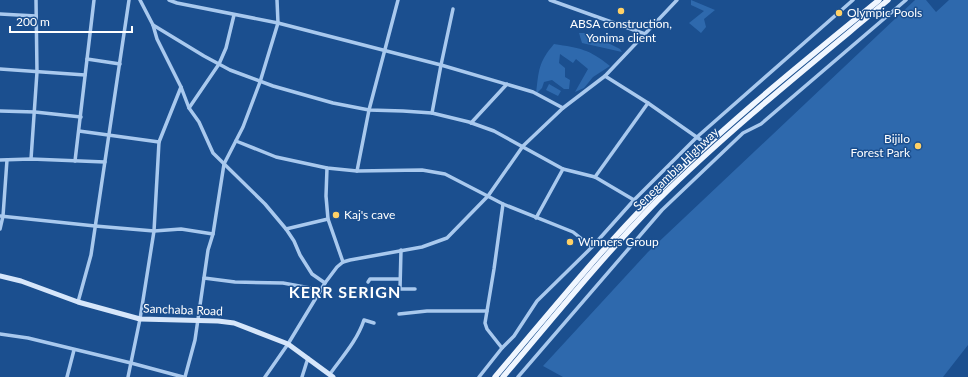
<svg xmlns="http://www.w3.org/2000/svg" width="968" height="377" font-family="Lato,sans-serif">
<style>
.green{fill:#2e69ad}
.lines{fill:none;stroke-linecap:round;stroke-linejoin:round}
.street{stroke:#a9c9ee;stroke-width:3.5}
.secondary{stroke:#d6e6fa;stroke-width:5}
.primary{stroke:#f0f6ff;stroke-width:5.5}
.poi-dot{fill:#ffd166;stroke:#1b4f8f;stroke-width:1.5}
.labels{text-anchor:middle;stroke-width:3;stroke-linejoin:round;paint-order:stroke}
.poi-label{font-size:12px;fill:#fff;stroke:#1b4f8f;text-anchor:start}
.street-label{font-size:12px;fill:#fff;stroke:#1b4f8f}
.district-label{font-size:16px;font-weight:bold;letter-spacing:1px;fill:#fff;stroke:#1b4f8f}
</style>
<rect width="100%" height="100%" fill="#1b4f8f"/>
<g class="green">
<polygon points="691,0 715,10 704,19 706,27 701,33 689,23 704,11 691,5"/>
<polygon points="915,0 926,0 936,12 949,0 968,0 968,345 943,377 563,377 543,366 648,252"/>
<polygon points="579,33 588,33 620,49 622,52 582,43"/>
<path d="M 554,44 C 580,48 589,49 610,66 L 593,77 L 584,88 L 575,92 L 588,69 L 576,59 L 573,63 L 560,54 L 559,63 L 565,68 L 565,77 L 570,80 L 569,89 L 564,89 L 552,80 L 544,82 L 542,88 L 536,94 C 539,70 538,63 554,44 Z"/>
<polygon points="549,84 561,91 558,96 546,90"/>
</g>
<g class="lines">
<g class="street">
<polyline points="140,0 153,25 157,39 181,87 189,108 199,122 213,153 265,204 286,229 294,241 300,255 312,274 325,283"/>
<polyline points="169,0 177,3 278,23 441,65 533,92 563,108"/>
<polyline points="550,0 645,34"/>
<polyline points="0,14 36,16"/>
<polyline points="153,25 204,56 230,70 273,86 333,103 369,110 403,111 432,113 469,122 494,131 563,169 595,177 634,200"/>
<polyline points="87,59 120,64"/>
<polyline points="0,69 85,75"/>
<polyline points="605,76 648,103 708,145"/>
<polyline points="189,108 219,64 226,48 234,15"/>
<polyline points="0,111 35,112 81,117"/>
<polyline points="432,113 441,65 453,9"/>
<polyline points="471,123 507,84"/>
<polyline points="79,131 159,142"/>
<polyline points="236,141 276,157 327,168 357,171 422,170 445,174 503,204 573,232 592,247"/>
<polyline points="31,159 37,72 36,0"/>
<polyline points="0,160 31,159 105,162"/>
<polyline points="75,161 94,0"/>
<polyline points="327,168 326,196 328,219 343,262"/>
<polyline points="357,171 369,110 398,0"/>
<polyline points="595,177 648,103"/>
<polyline points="0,216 95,226 154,231 181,229 213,234"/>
<polyline points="536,218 563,169"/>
<polyline points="0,229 3,216 7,160"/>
<polyline points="286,229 328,219"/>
<polyline points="401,250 400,289 415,289"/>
<polyline points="204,278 235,282 283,283 321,290"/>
<polyline points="368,282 370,279 400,279"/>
<polyline points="78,302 91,255 129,0"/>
<polyline points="399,314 427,311 487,311"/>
<polyline points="0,334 28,338 131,363 183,377"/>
<polyline points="502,348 487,329 485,323 494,269 503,204"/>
<path d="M 330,374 C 342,357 357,341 364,320 L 374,323"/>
<polyline points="67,377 74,350"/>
<polyline points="128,377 140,319 154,231 159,142 181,87"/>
<polyline points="185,377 195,340 208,250 213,234 224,164 243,127 260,82 278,23 277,0"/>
<polyline points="265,377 288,344 325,283 337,267 343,262 350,260 422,247 447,238 488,196 523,146 563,108 605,76 677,0"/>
<polyline points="302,377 308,358"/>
<polyline points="479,377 502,348 514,336 537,301 592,247 634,200 697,137 853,0"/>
<polyline points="518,377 662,210 743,133 761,124 906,0"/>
</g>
<polyline class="secondary" points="0,276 21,281 78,302 140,319 218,321 234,323 288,344 333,377"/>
<g class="primary">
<path d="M 495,377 C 547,316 597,254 653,197 C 723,126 802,63 879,0"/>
<path d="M 503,377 C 554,317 603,256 658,200 C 730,129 810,65 888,0"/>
</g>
</g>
<g class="poi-dot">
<circle cx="621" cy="11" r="4"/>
<circle cx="839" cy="13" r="4"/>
<circle cx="918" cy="146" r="4"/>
<circle cx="336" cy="215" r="4"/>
<circle cx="570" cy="242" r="4"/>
</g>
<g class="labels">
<g class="poi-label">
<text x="847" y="17">Olympic Pools</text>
<text x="621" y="28" text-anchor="middle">ABSA construction,<tspan x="621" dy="14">Yonima client</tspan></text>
<text x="910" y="143" text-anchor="end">Bijilo<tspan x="910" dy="14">Forest Park</tspan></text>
<text x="344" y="219">Kaj's cave</text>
<text x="578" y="246">Winners Group</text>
</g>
<g class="street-label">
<text transform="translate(676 169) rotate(-44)" y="4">Senegambia Highway</text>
<text transform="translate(183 310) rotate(2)" y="4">Sanchaba Road</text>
</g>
<g class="district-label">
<text x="345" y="298">KERR SERIGN</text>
</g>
</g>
<path d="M10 26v6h122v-6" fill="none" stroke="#ffffff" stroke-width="2"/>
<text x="16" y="26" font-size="12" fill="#ffffff" stroke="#1b4f8f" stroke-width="3" paint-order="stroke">200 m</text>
</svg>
